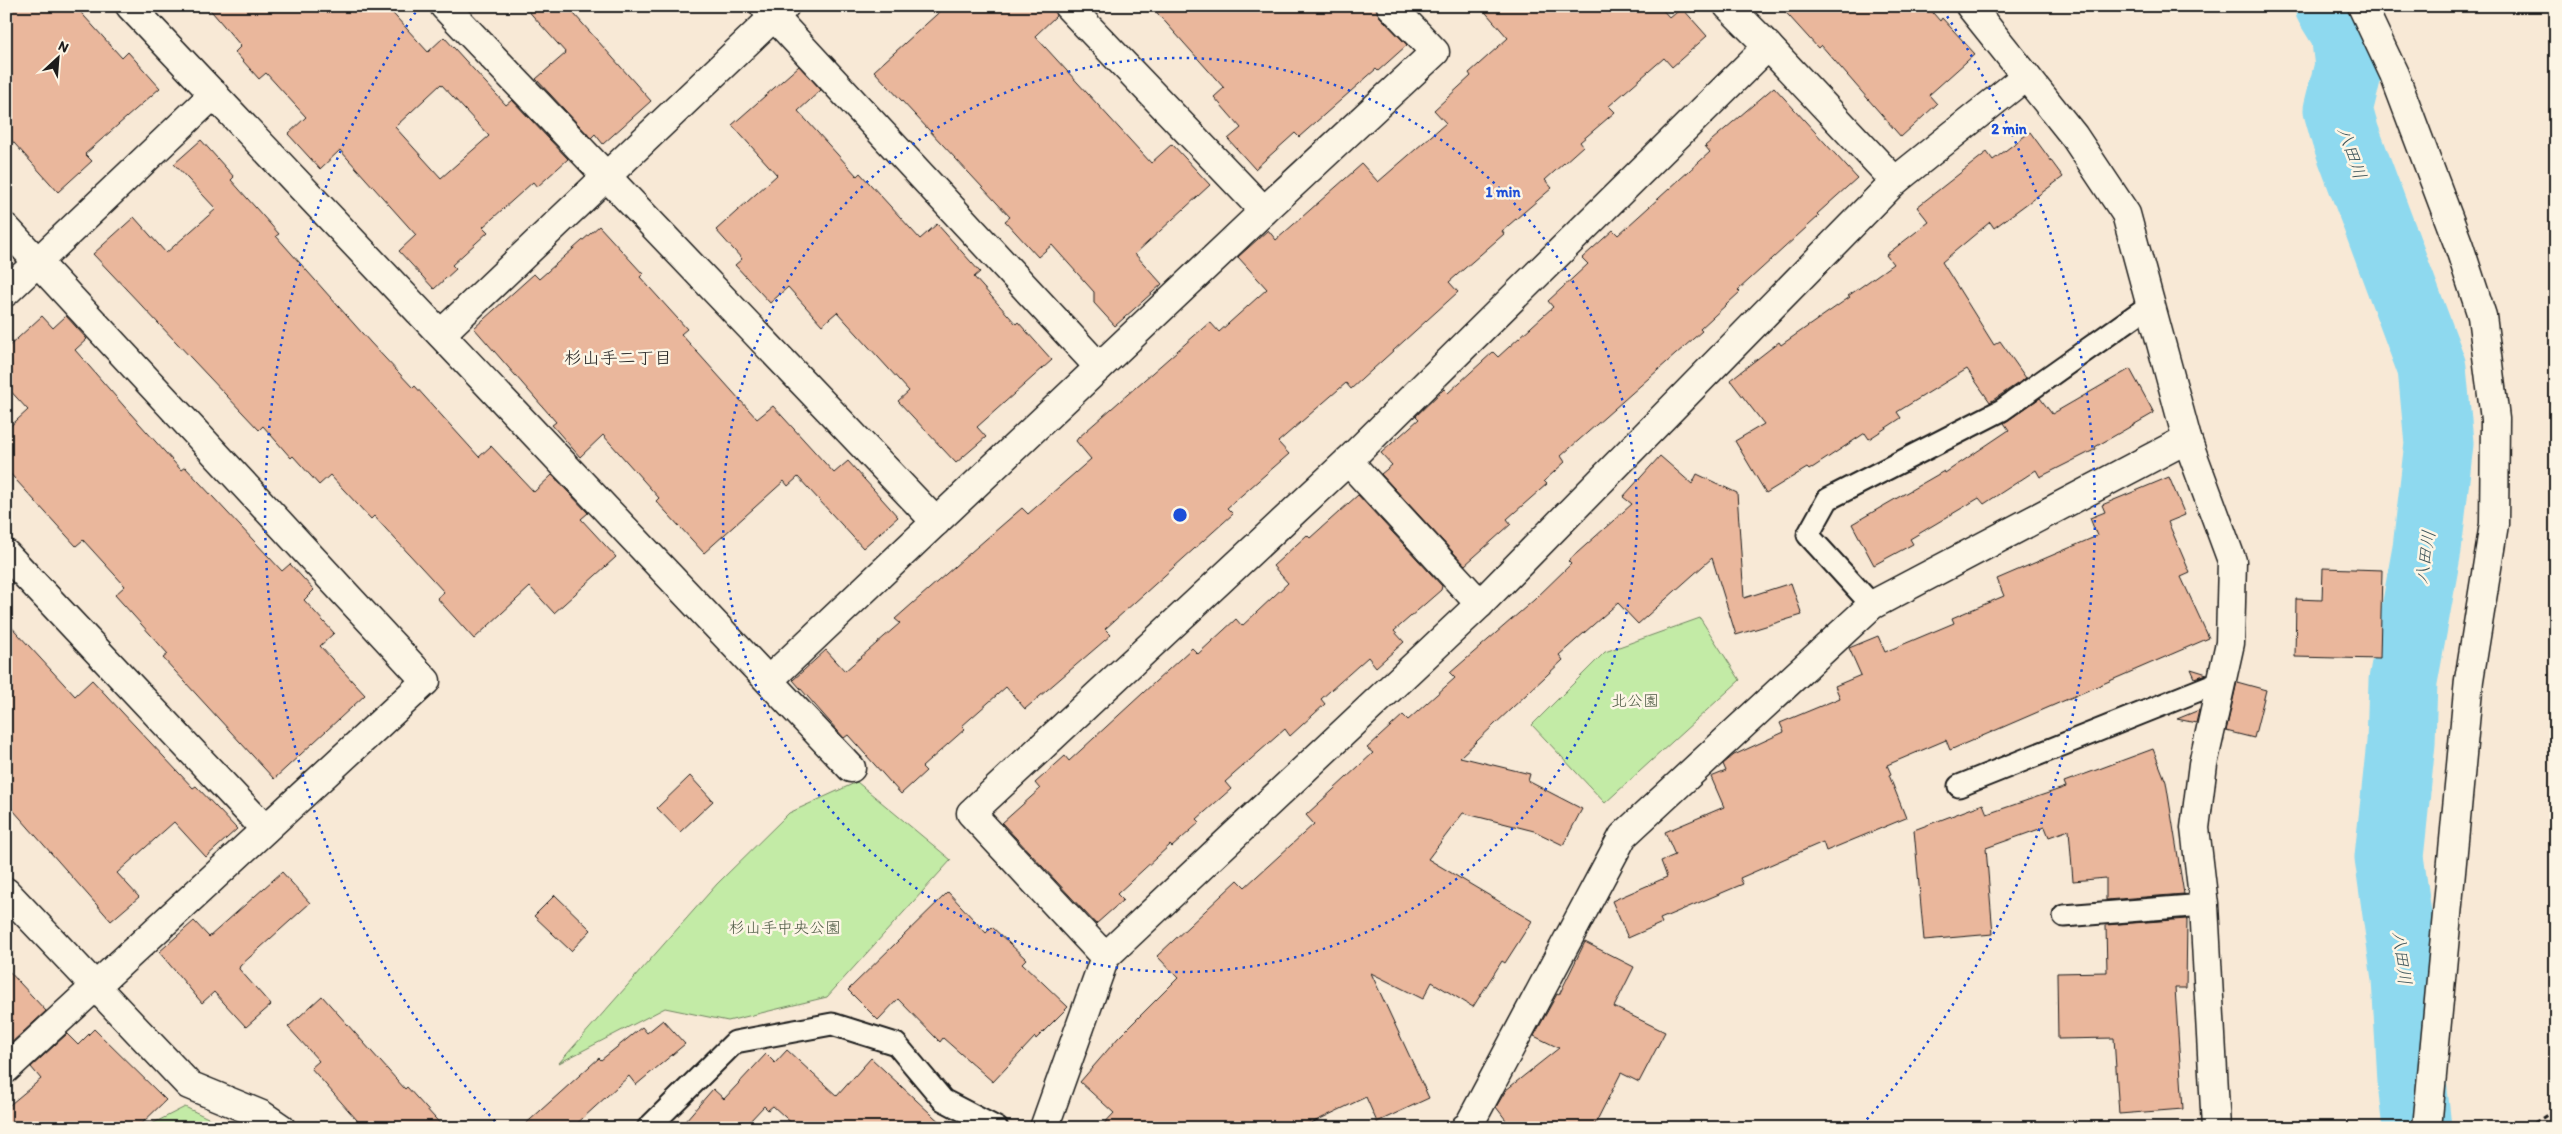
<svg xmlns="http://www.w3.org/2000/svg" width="2562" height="1134" font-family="Itim,'Klee One',sans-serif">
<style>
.green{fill:#c3eba6;stroke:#708461}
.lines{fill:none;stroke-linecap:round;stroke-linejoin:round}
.river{stroke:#8ed9ef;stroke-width:69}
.building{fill:#eab79c;stroke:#1c1c1c;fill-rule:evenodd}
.service-casing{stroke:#1c1c1c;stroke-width:25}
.minor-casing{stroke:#1c1c1c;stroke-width:31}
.tertiary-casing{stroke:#1c1c1c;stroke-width:31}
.path{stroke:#1c1c1c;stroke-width:3;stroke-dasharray:5 4;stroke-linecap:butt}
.service{stroke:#fcf5e5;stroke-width:21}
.minor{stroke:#fcf5e5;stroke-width:28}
.tertiary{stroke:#fcf5e5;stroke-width:28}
.ring{fill:none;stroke:#1d4ed8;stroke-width:2.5;stroke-dasharray:2.5 5}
.labels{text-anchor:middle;stroke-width:5;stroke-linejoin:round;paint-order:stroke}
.park-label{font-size:16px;fill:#4e5a45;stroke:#fcf5e5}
.water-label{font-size:18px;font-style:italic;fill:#3e555b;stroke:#fcf5e5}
.neighbourhood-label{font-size:18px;fill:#1c1c1c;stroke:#fcf5e5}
.centre{fill:#1d4ed8;stroke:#fcf5e5;stroke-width:2.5}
.ring-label{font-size:15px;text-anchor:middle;font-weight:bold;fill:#1d4ed8;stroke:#fcf5e5;stroke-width:5;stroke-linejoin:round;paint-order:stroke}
</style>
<rect width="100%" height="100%" fill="#f8e9d6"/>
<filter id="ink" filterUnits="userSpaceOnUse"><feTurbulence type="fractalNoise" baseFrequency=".02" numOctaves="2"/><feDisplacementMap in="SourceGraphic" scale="10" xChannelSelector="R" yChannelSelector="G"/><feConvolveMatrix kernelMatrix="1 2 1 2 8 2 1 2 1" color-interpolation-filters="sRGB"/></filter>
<g filter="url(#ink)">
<g class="green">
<polygon points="1700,618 1740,680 1605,803 1532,725 1605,652"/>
<polygon points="857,782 951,860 827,997 728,1021 665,1008 559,1063 717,884 789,813"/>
<polygon points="185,1107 229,1128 144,1128"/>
</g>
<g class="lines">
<polyline class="river" points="2329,6 2345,32 2349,66 2338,110 2345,135 2432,368 2439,443 2427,549 2403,681 2401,743 2389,857 2406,978 2412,1081 2417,1128"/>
</g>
<g class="building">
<polygon points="6,6 75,6 122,58 128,52 160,88 85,154 92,161 58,192 6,134"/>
<path d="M 207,6 L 386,6 L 428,52 L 444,37 L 506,105 L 512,100 L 568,159 L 537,187 L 533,182 L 483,227 L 488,232 L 452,265 L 456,269 L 434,289 L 399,251 L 416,235 L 340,150 L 320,169 L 288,134 L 306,117 L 266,73 L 259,79 L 235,52 L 241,46 ZM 441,84 L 489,136 L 441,178 L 395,127 Z"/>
<polygon points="524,6 567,6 651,101 603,144 595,134 591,138 536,79 566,53"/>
<polygon points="946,6 1053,6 1056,16 1035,36 1151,163 1172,144 1210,185 1135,254 1162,284 1115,326 1094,303 1094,292 1052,245 1038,257 1005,221 1010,217 874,71"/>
<polygon points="1151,6 1375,6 1380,17 1407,45 1378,71 1376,69 1299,137 1295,133 1255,169 1228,139 1241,128 1214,97 1224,88"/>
<polygon points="1480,6 1659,6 1670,18 1682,8 1707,36 1672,67 1664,58 1609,106 1615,112 1580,142 1583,146 1545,180 1552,188 1502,231 1504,234 1449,282 1458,292 1351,389 1346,383 1278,442 1289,454 1227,508 1233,514 1105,629 1111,635 1025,709 1006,687 962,726 965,729 922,767 926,771 901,794 848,735 844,738 793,680 826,650 845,671 900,623 895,619 963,559 1022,508 1028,514 1091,459 1076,441 1078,438 1210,322 1219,332 1267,289 1238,257 1268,230 1276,240 1362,164 1378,182 1446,123 1434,110 1471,76 1469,73 1508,38"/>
<polygon points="1780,6 1927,6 1940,21 1942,18 1975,54 1929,95 1937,104 1901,137 1821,45 1818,48"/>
<polygon points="799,66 821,90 798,111 857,176 860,173 920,239 937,224 980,272 974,277 1016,324 1018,322 1052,360 977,427 986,437 956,463 898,401 909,391 837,312 822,325 788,287 770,303 735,265 742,259 716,230 777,175 732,125"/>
<polygon points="1774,87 1857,178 1817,214 1819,216 1738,290 1740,292 1700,329 1702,331 1561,456 1565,462 1544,481 1547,484 1507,519 1511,524 1465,565 1381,474 1392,465 1381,453 1419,419 1416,416 1444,389 1448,393 1493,352 1498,357 1553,307 1548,301 1588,264 1582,258 1613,230 1618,235 1710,152 1705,146"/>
<polygon points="2030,132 2063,177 1994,228 1990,222 1942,262 1994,345 2000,341 2026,378 1990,402 1967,369 1897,412 1901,418 1869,439 1865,433 1809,470 1807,468 1766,493 1735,441 1764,424 1730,380 1779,342 1781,345 1850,297 1848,296 1893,264 1886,255 1929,222 1917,207 1987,152 1993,160"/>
<polygon points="201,140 234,177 231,180 279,234 276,236 370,342 413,388 415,386 479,457 491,446 534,492 552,475 588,513 581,519 616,557 554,613 530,587 474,639 437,598 444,592 374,516 371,519 330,475 319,485 293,456 291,458 263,426 259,430 93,254 134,217 166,253 216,209 174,164"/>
<polygon points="599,226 643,274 640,277 687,329 681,334 757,419 773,406 834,473 848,461 898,517 863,548 798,477 788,486 784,481 704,553 656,501 659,498 603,435 580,457 552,425 556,422 474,328 534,274 539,279"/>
<polygon points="42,316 53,328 66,316 87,339 75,350 130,413 181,470 185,467 282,571 290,564 314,590 304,600 334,633 320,646 365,695 274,779 163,658 168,654 115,595 125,586 83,540 76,546 6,469 6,430 28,410 6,386 6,349"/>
<polygon points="2130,369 2154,413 2095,447 2096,449 2040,477 2036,470 1984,504 1979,498 1910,539 1913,544 1874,565 1852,524 1944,471 1945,473 2009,430 2004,423 2040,398 2052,414"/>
<polygon points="1660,456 1692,484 1697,474 1737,493 1744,598 1791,583 1802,615 1736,635 1712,558 1638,624 1618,603 1559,655 1563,660 1460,757 1530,774 1528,781 1582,809 1563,845 1534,831 1463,813 1428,859 1532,921 1505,963 1502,961 1473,1007 1432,982 1423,999 1371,973 1429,1098 1377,1122 1366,1097 1301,1128 1100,1128 1114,1113 1080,1082 1118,1038 1178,978 1157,956 1238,880 1245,887 1314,824 1306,815 1373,753 1367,748 1403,715 1408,720 1455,678 1450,673 1534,600 1571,564 1568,561 1632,504 1623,497"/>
<polygon points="2169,477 2185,515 2168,522 2190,573 2181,577 2209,638 1950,750 1946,740 1887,765 1891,774 1889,775 1906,818 1826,851 1823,842 1740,878 1743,884 1660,919 1662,923 1628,938 1612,901 1667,877 1661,861 1675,855 1665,832 1724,807 1711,777 1726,771 1723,764 1734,755 1784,732 1780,723 1840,698 1835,686 1861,675 1849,648 1878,636 1885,652 1954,623 1952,618 2004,596 1997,579 2097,536 2090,518 2105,512 2102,505"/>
<polygon points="1358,495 1442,586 1441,590 1394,631 1404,642 1376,667 1368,657 1321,699 1325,704 1290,736 1285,729 1225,782 1231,789 1197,819 1200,822 1172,847 1170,845 1117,894 1123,900 1096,924 1002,823 1040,789 1035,783 1065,756 1069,761 1192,648 1198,654 1236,619 1242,626 1288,583 1273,566 1307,535 1310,538"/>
<polygon points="2323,568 2382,570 2380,659 2295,657 2296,599 2322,600"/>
<polygon points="6,621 75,696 92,680 193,788 196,786 237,829 206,857 174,822 117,873 139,897 111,921 6,802"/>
<polygon points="2191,669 2207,674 2195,678"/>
<polygon points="2237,682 2266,690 2254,738 2226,731"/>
<polygon points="2199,710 2196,723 2177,719"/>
<polygon points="2153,749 2166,782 2184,894 2106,900 2106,878 2073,881 2069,830 2049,837 2045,827 1986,848 1993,934 1924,940 1914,830 1983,804 1987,814 2066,787 2064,782"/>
<polygon points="690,776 713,801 680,832 657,808"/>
<polygon points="282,872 310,903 240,966 239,969 271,1005 246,1027 214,992 202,1003 159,952 194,921 209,937"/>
<polygon points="948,892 986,933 992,927 1026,959 1022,963 1068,1007 1036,1039 1035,1037 993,1082 943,1038 940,1042 898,999 878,1020 848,990"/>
<polygon points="555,895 591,930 571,951 534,916"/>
<polygon points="2187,919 2186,988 2175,988 2183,1109 2119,1114 2114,1038 2058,1039 2057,973 2107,972 2106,925"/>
<polygon points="1585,942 1634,967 1614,1007 1665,1032 1639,1082 1621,1073 1593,1128 1512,1128 1496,1107 1506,1090 1559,1048 1534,1036 1557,994 1559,995"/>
<polygon points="6,968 46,1011 10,1044 6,1040"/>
<polygon points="322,996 405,1089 407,1087 444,1128 364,1128 311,1068 319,1061 288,1027"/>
<polygon points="663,1020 685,1044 636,1085 629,1076 572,1128 521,1128 599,1058 601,1060 642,1027 647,1033"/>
<polygon points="94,1029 166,1100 137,1128 6,1128 6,1108 41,1079 31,1067 67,1034 78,1045"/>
<polygon points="787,1050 837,1096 871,1058 946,1128 797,1128 773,1106 768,1110 764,1106 749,1122 756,1128 679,1128 713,1089 724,1099 766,1054 775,1063"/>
</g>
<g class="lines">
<g class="service-casing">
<g id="service">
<polyline points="1872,605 1808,535 1828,499 2002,410 2150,305"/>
<polyline points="1959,786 2222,681"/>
<polyline points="2064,916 2204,905"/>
<polyline points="648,1128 735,1042 832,1024 896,1044 943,1100 997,1128"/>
</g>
</g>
<g class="minor-casing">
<g id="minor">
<polyline points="130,6 851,768"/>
<polyline points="444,6 936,522"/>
<polyline points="764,6 1099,367"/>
<polyline points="1068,6 1264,211"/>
<polyline points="1728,6 1768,46"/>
<polyline points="1970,6 2074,136 2126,214 2187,439 2232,561 2230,643 2203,764 2195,828 2204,905 2216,1128"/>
<polyline points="1895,181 2026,76"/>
<polyline points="6,228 426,681 6,1069"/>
<polyline points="6,292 214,94"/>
<polyline points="441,334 785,6"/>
<polyline points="1348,461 1480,604"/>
<polyline points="6,554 265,829"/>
<polyline points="769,680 1264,211 1435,52 1391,6"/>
<polyline points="6,892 189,1085 262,1115 281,1128"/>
<polyline points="1044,1128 1105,957 1480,604 1895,181 1768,46 1348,461 971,813 1105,957"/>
<polyline points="1465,1128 1468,1127 1623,836 1872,605 2187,439"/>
</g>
</g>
<g class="tertiary-casing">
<polyline id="tertiary" points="2362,6 2394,74 2459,246 2482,316 2495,419 2494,524 2469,680 2427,1128"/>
</g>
<polyline class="path" points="2527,1128 2556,1109"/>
<use href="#service" class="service"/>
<use href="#minor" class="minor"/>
<use href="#tertiary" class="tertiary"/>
</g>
</g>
<g class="ring">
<circle cx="1180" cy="515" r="457"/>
<path d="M500 1127A915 915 0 0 1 417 10M1943 10A915 915 0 0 1 1860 1127"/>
</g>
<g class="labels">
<g class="park-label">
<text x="1635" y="706">北公園</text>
<text x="785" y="933">杉山手中央公園</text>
</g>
<g class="water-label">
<text transform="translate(2352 153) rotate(71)" y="6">八田川</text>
<text transform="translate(2425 557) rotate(-81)" y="6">八田川</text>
<text transform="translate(2402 958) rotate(83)" y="6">八田川</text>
</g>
<g class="neighbourhood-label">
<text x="618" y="364">杉山手二丁目</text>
</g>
</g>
<circle cx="1180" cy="515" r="8" class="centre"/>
<g class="ring-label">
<text x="2009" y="134">2 min</text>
<text x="1503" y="197">1 min</text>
</g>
<rect width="2562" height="1134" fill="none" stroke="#fcf5e5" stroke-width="25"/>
<rect x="12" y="12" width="2537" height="1109" fill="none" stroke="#1c1c1c" stroke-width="2" filter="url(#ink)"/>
<g transform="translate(58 58) rotate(26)" stroke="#fcf5e5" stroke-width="4" paint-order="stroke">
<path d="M0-4L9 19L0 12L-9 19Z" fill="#1c1c1c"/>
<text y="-8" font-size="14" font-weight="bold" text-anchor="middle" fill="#1c1c1c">N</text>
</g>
</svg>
